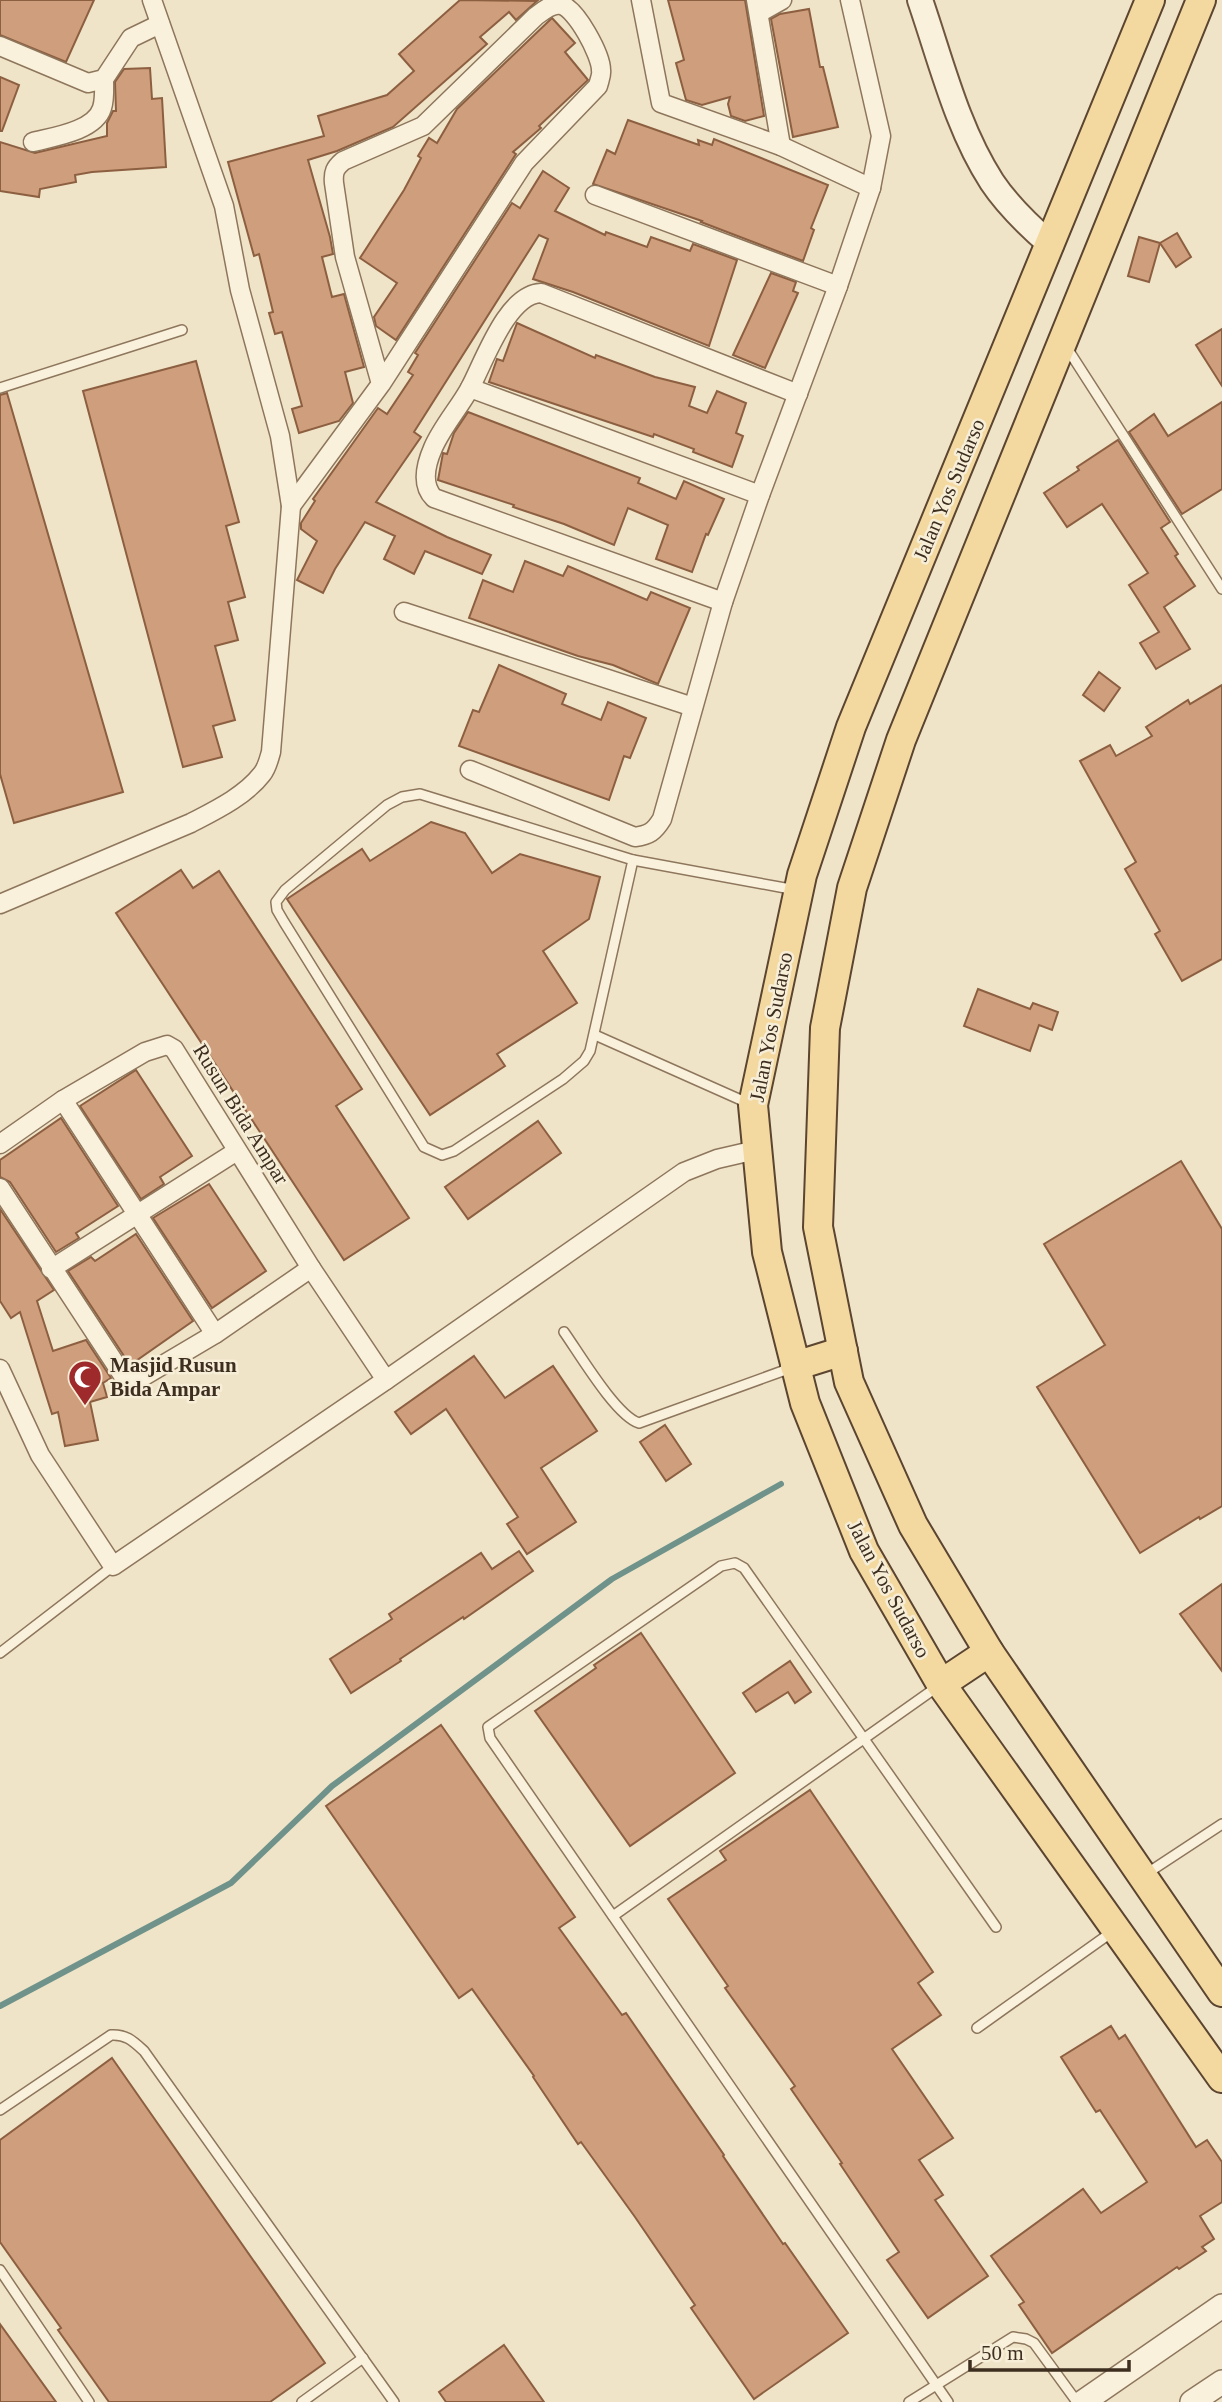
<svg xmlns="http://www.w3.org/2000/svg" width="1222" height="2402" font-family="Georgia,serif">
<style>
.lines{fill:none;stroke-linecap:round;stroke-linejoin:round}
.stream{stroke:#6f938a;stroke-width:6}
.building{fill:#cf9f7d;stroke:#8d5f41;stroke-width:2}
.service-casing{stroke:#8d765c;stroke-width:12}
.minor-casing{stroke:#8d765c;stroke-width:21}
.tertiary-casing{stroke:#8d765c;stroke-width:26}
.secondary-casing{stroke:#6f573f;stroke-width:28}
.primary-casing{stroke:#5b4430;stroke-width:32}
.service{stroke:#faf1dc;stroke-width:9}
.minor{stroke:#faf1dc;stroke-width:18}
.tertiary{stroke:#faf1dc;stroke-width:23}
.secondary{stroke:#faf1dc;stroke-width:24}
.primary{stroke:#f3d9a0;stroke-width:28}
.labels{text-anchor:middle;stroke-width:5;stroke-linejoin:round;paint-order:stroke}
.street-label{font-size:21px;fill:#3d2e20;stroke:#f7eed8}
.poi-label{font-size:21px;font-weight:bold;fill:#3d2e20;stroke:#f7eed8;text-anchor:start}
</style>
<rect width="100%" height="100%" fill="#f0e4c8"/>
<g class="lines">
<polyline class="stream" points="0,2006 231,1883 332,1786 612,1579 781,1484"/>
</g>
<g class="building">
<polygon points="0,0 94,0 66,62 0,35"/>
<polygon points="460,0 537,1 516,20 509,12 480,37 487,44 393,127 337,151 308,160 330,237 333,254 322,257 332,297 344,294 364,367 345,372 353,403 339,421 299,433 292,409 302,406 282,332 275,334 269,313 273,312 259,254 254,256 228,162 324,136 318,116 387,95 414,71 399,54"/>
<polygon points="668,0 745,0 764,116 745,121 731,116 728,104 730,97 702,105 686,100 676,63 684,60"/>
<polygon points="809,9 820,67 823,67 838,127 793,137 771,19 780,14"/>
<polygon points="552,18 575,43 565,52 588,80 539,126 541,128 513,152 516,154 396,340 376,326 374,317 397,283 360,258 404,190 421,158 418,156 429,138 437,143 457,109"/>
<polygon points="150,68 152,99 162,98 166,167 92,172 75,175 76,182 40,189 39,197 0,191 0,142 35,153 107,136 107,123 113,111 116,111 115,82 124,69"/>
<polygon points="0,77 19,85 2,131 0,131"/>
<polygon points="628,120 699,145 698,140 712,145 714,139 828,185 811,228 814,230 803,261 701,222 702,221 593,184 607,150 615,154"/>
<polygon points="543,171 569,188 555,211 605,235 606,232 647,247 651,237 690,251 693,244 737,260 709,346 573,292 533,279 548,239 539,235 414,432 421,437 376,502 447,537 491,555 482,574 425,551 414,574 384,559 395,536 365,522 335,569 323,593 297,580 317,541 301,529 301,523 315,501 313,499 378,408 387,414 413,375 408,372 418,355 415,353 512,203 520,208"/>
<polygon points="1177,233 1191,257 1176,267 1160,243"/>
<polygon points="1139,237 1160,243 1149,282 1128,276"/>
<polygon points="771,273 796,282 793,291 798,293 765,368 733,355"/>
<polygon points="517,323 595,358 596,355 655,377 695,387 689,406 707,413 717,391 746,403 736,433 743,436 732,467 693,452 694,449 654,434 653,437 489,382 497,359 503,361"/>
<polygon points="1222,329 1222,386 1196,345"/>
<polygon points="196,361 239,522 226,526 245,597 228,602 238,640 215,646 235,720 213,726 222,757 183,767 83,391"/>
<polygon points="7,393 123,792 14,823 0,774 0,395"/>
<polygon points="1222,402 1222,489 1182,514 1129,432 1154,414 1168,436"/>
<polygon points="468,412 640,478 638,483 676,499 684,481 724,499 708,535 706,534 692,572 656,559 668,525 628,508 614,545 564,524 513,507 514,505 438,480 443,453 447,454 454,433"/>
<polygon points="1118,440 1170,522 1161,528 1178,554 1175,556 1195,586 1164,607 1190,649 1156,669 1140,643 1159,632 1129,585 1148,573 1102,504 1067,527 1044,493 1079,470 1077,467"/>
<polygon points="525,561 563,576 568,566 647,600 651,592 690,608 658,684 613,665 578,656 469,618 483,580 513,592"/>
<polygon points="499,665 566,694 562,704 601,720 608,702 646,718 630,758 624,756 609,800 459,746 473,710 479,712"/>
<polygon points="1099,672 1120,688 1104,711 1083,695"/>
<polygon points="1222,685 1222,959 1182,981 1155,934 1160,931 1125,869 1136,862 1080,761 1110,745 1116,756 1152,736 1146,727 1188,700 1190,704"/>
<polygon points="431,822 465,833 492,873 520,854 600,877 589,919 543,951 577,1003 497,1054 505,1066 430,1115 287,899 362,849 370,861"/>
<polygon points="181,870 193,888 219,871 362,1089 336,1106 409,1218 344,1260 116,913"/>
<polygon points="978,989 1030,1009 1033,1003 1058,1012 1052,1030 1039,1025 1030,1051 964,1026"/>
<polygon points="136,1070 192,1156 160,1177 164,1184 141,1199 80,1106"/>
<polygon points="61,1118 118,1206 76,1233 79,1238 56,1252 10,1182 0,1177 0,1160"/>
<polygon points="538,1121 561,1153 468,1219 445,1187"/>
<polygon points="1181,1161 1222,1229 1222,1506 1200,1519 1199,1517 1140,1553 1037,1387 1105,1345 1044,1244"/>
<polygon points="209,1184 266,1271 212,1308 153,1218"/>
<polygon points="0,1209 54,1290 37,1301 53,1351 86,1340 111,1378 103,1383 107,1397 90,1402 98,1440 65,1446 58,1412 52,1414 20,1312 11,1318 0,1301"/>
<polygon points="136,1234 193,1321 130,1365 68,1271 91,1257 95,1261"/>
<polygon points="474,1356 505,1398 553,1366 597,1431 541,1468 576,1522 527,1554 507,1524 518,1517 446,1409 411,1434 395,1412"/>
<polygon points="665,1425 691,1464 666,1481 640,1442"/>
<polygon points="519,1551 533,1571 464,1619 463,1617 400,1659 401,1661 351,1693 330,1659 392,1619 389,1614 481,1553 492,1569"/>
<polygon points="1222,1584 1222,1671 1180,1614"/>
<polygon points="641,1633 735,1773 630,1846 535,1711 596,1668 594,1665"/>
<polygon points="790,1661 811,1692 795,1703 788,1692 756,1712 743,1693"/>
<polygon points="441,1725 575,1917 559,1928 622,2015 626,2013 724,2155 723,2156 783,2244 785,2243 848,2333 754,2399 691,2308 695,2305 635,2217 581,2142 578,2144 533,2077 534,2076 472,1989 459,1998 326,1806"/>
<polygon points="810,1790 933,1972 918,1983 941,2015 892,2049 953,2138 919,2160 943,2195 935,2200 988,2276 928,2318 887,2260 899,2252 840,2164 842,2163 791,2089 795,2086 725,1988 728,1986 668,1899 726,1860 720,1851"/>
<polygon points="1111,2026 1119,2039 1125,2035 1196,2147 1207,2140 1222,2162 1222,2202 1200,2216 1214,2239 1202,2247 1206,2251 1179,2269 1177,2267 1052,2353 1019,2305 1024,2302 991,2256 1083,2189 1101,2213 1147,2182 1100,2110 1096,2112 1061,2057"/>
<polygon points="112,2058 325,2363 270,2402 109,2402 58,2330 61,2328 0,2242 0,2140"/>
<polygon points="0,2324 56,2402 0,2402"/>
<polygon points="504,2345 544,2402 446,2402 439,2392"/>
</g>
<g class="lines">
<g class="service-casing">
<g id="service">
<polyline points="1067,348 1222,589"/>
<polyline points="0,388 182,330"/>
<polygon points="420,794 633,860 590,1051 584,1061 563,1079 454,1151 442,1155 424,1147 284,922 277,910 276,902 285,890 387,805 402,797"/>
<polyline points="633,860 796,890"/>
<polyline points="595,1035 750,1104"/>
<path d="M 564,1332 C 579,1353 616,1416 639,1423 L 791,1368"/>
<polyline points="0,1653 113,1566"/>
<polyline points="1146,1874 1222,1824"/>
<polyline points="613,1916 937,1687"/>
<polyline points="977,2028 1112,1932"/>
<path d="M 0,2110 L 111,2035 C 126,2034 133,2041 144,2051 L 394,2402"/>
<polyline points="0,2270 89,2402"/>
<polyline points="302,2402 363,2358"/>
<polyline points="909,2402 1013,2337 1026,2339 1034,2343 1077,2402"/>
<polyline points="948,2402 490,1738 488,1727 721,1566 735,1563 744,1568 996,1927"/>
</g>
</g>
<g class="minor-casing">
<g id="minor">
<polyline points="641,0 661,103 781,146 871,188"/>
<polyline points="756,0 781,146"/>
<polyline points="759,13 782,0"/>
<polyline points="0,46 88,83 104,79 131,38 160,24"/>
<path d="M 33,142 C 53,137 95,131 102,108 C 105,99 104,88 104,79"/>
<polyline points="595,195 838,286"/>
<polyline points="470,388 760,495"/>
<path d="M 291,506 L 381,384 L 345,257 L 334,183 C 333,172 335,168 343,161 L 423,126 L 536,16 C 543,11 552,3 561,5 C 576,8 601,55 601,70 C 602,75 599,81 598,86 L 524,163 L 381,384"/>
<path d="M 723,602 L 434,498 C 421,485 426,464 433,448 C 442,427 459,408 470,388 C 484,362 507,294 541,293 L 798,394"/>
<polyline points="404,612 693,707"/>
<path d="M 470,770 L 635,837 C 649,835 654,832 662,819 L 723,602 L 760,495 L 838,286 L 871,188 L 881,136 L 850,0"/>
<path d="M 0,904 L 191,823 C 216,810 245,796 262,774 C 267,768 269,759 271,752 L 291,506 L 280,436 L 240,290 L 224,206 L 152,0"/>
<polyline points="63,1100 215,1334"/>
<polyline points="0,1144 63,1100 145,1052 167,1045 174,1049 311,1268 386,1380"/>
<polyline points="0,1188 124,1377 134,1382 215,1334 311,1268"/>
<polyline points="51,1269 237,1151"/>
<polyline points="0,1369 40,1455 113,1566 386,1380 684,1172 717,1159 756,1150"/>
</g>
</g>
<g class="tertiary-casing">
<g id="tertiary">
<polyline points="1083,2402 1222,2306"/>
<polyline points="1192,2402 1222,2382"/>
</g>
</g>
<g class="secondary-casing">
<path id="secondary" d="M 920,0 C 941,61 957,128 992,182 C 1008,206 1029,226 1051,245"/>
</g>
<g class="primary-casing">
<g id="primary">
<polyline points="1150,0 851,727 802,875 753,1105 767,1252 805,1403 864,1551 941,1684 1222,2078"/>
<polyline points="1201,0 901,740 852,888 825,1028 818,1227 849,1382 913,1525 989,1652 1222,1992"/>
<polyline points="795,1366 843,1351"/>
<polyline points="941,1684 989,1652"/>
</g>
</g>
<use href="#service" class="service"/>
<use href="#minor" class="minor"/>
<use href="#tertiary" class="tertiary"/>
<use href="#secondary" class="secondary"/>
<use href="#primary" class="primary"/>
</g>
<defs>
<g id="mosque-pin" transform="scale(1.75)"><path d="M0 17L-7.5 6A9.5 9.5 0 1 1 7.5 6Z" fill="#9e2a2b" stroke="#f7eed8"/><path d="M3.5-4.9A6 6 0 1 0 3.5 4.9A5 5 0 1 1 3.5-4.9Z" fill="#fff"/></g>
</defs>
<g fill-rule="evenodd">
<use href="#mosque-pin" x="85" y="1377"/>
</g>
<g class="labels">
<g class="street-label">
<text transform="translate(949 490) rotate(-67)" y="7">Jalan Yos Sudarso</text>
<text transform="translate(771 1027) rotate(-79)" y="7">Jalan Yos Sudarso</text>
<text transform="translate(241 1114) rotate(58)" y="7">Rusun Bida Ampar</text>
<text transform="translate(889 1589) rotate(62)" y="7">Jalan Yos Sudarso</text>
</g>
<g class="poi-label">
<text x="110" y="1372">Masjid Rusun<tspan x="110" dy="24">Bida Ampar</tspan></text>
</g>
</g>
<path d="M970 2360v10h159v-10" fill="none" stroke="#3d2e20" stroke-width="3.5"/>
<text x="981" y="2360" font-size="21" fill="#3d2e20" stroke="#f7eed8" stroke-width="5" paint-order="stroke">50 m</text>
</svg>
